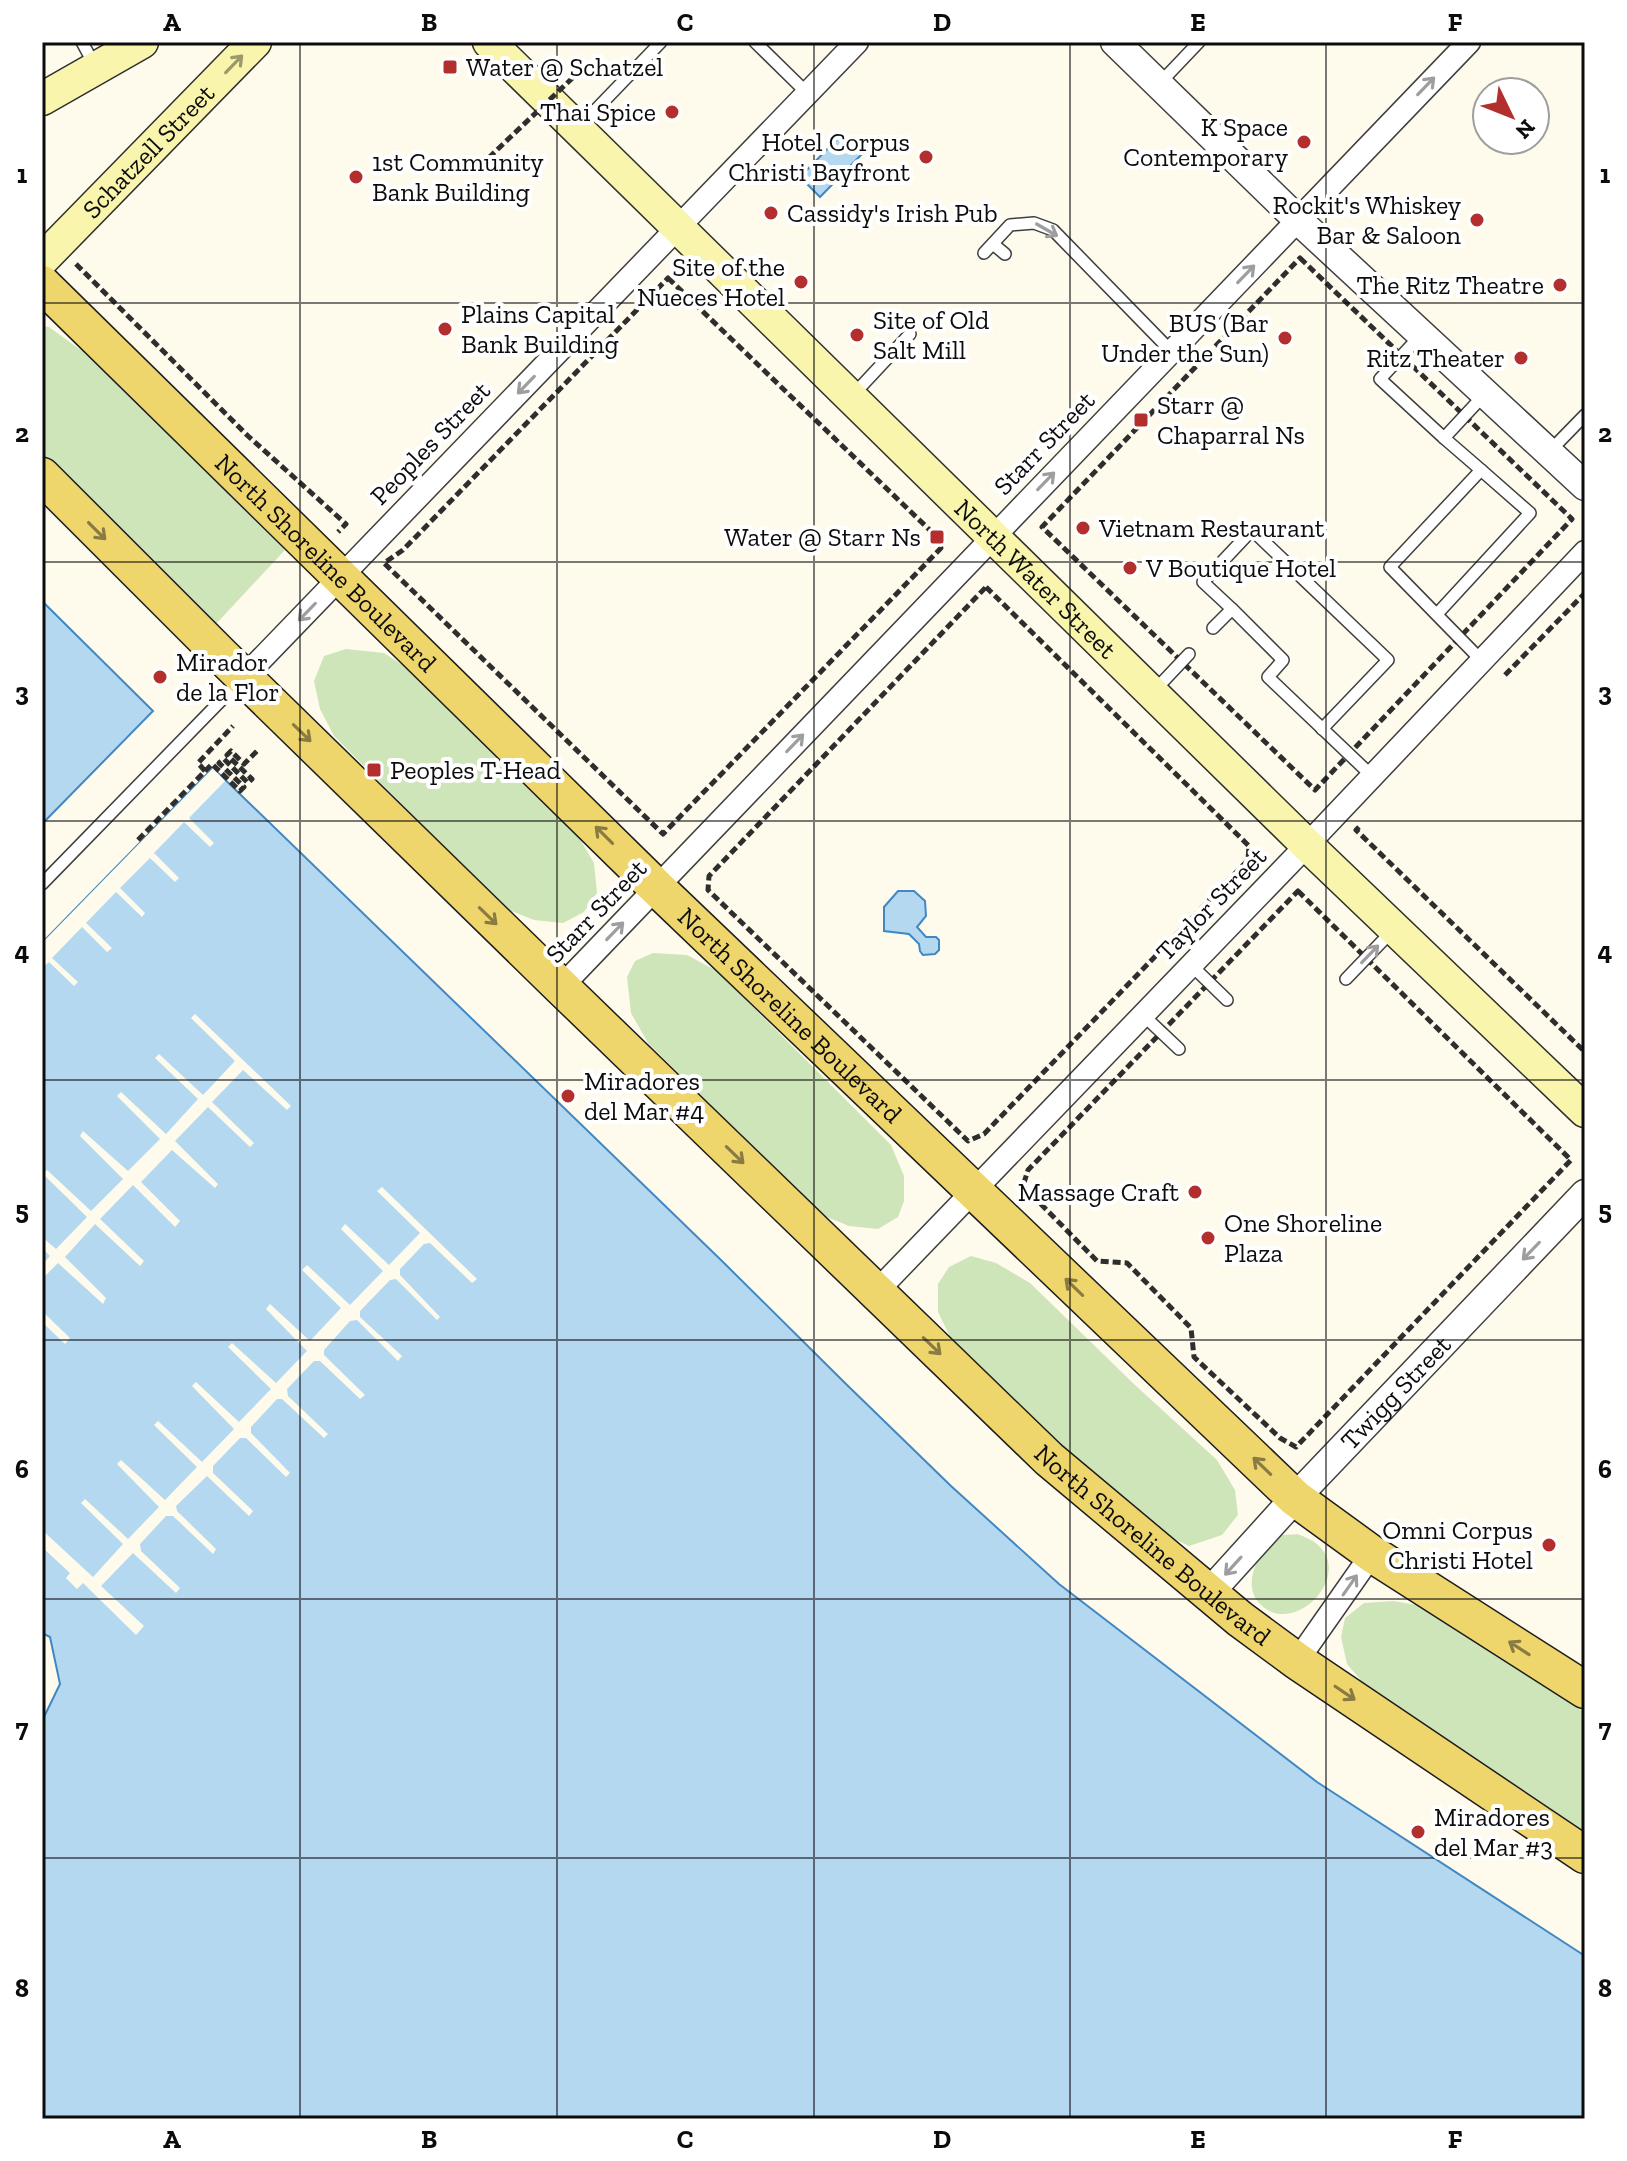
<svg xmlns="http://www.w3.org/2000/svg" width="1627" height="2161" font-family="'Zilla Slab',serif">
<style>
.green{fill:#cee5b9}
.water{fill:#b5d8f1;stroke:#4188c3;stroke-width:2}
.pier{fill:#fefbed}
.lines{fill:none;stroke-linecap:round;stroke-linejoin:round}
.service-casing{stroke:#3f3f3f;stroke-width:14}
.minor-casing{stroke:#3f3f3f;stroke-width:25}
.tertiary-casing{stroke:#3f3f3f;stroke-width:31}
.secondary-casing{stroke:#2e2e2e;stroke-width:35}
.primary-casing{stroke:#1d1d1d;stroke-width:39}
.path{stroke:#2e2e2e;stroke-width:5;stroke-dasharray:8 4;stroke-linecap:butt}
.service{stroke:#fff;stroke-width:11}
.minor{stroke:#fff;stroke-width:22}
.tertiary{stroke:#fff;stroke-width:28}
.secondary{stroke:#f9f5ac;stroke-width:32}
.primary{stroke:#efd66c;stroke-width:36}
.path-bridge{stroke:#2e2e2e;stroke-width:5;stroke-dasharray:8 4;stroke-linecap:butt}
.oneway{stroke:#9a986c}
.oneway2{stroke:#9e9e9e}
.oneway3{stroke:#897b41}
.grid{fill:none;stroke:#0c0c0c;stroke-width:2;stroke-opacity:0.55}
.poi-dot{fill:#b22f2e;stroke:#fff;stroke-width:3}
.labels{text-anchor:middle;stroke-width:8;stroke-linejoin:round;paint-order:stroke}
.poi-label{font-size:26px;fill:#0c0c0c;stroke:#fff;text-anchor:start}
.street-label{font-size:26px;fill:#0c0c0c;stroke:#fff}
.neatline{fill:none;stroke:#0c0c0c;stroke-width:3}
.grid-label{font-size:26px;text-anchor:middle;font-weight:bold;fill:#0c0c0c}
</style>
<rect width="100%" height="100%" fill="#fefbed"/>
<g class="green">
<polygon points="42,326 49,327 82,351 285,550 216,624 42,455"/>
<polygon points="346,649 384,653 406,667 575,831 594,863 597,893 584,912 563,923 534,920 506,909 334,736 320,709 314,681 324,656"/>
<polygon points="653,953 687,955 717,971 891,1145 904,1176 904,1201 898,1217 878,1229 849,1226 822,1215 648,1043 631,1013 627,977 635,961"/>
<polygon points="971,1256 996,1263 1030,1283 1135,1385 1217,1460 1235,1490 1238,1515 1222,1535 1189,1546 1162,1533 1057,1446 957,1351 938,1312 938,1284 949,1267"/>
<path d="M 1297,1534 C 1371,1557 1298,1643 1260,1604 C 1243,1587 1255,1558 1270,1544 C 1273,1541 1275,1538 1279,1536 C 1284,1534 1292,1535 1297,1534 Z"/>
<polygon points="1393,1601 1423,1606 1585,1713 1585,1833 1370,1691 1347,1664 1341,1637 1345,1618 1364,1603"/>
</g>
<g class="water">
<polygon points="841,135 861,155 820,197 800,177"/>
<polygon points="42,601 153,711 42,824"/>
<polygon points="213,768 722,1261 845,1383 951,1486 1059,1584 1317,1782 1585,1956 1585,2119 42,2119 42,1721 60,1684 50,1637 42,1633 42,943"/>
<polygon points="898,891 914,891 925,901 926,916 917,927 926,937 936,937 939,940 939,950 935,954 923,955 920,951 919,944 909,934 884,931 884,907"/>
</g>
<g class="pier">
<polygon points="213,768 225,781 189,818 214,843 210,847 184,822 154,853 179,878 175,882 150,858 120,888 145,913 142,917 116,892 86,923 112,948 107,952 82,927 52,958 78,982 74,986 49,962 42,968 42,943"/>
<polygon points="195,1014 291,1106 287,1110 243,1070 212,1102 254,1143 250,1147 208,1107 175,1141 218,1184 215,1188 172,1150 141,1182 180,1221 175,1227 133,1185 100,1219 144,1261 140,1266 95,1224 65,1257 106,1298 103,1304 58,1263 42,1279 42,1265 50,1256 42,1248 42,1237 56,1249 87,1217 43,1174 47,1170 91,1211 123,1179 80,1136 83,1131 128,1171 160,1139 117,1096 121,1092 166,1134 198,1099 155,1058 159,1054 203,1095 235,1061 191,1018"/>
<polygon points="382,1187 477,1279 472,1283 430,1243 424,1244 400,1269 400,1275 440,1317 437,1320 396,1279 390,1280 360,1311 360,1317 402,1356 398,1361 357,1320 350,1321 324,1350 324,1355 365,1395 360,1399 320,1361 314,1361 287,1389 288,1396 328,1434 324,1438 282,1399 277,1399 251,1427 251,1433 290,1473 286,1477 246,1438 240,1438 213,1466 213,1473 253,1511 249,1516 207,1476 176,1506 177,1511 216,1549 213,1554 173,1516 166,1516 140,1544 141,1551 180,1588 176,1593 133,1553 101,1586 144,1626 136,1635 83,1583 77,1589 66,1578 70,1573 42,1547 42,1530 93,1577 123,1544 81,1503 85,1499 128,1539 159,1507 117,1464 121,1460 165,1500 197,1467 154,1425 158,1421 202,1462 234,1429 192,1386 196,1382 239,1422 271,1389 228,1347 232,1343 276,1383 307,1351 266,1309 270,1304 310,1341 341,1308 302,1270 307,1265 350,1305 383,1271 341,1229 345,1224 389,1265 420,1233 377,1191"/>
<polygon points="42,1311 70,1338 65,1344 42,1322"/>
</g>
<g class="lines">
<g class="service-casing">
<g id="service">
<polyline points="82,42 95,66"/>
<polyline points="755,42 807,93"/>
<polyline points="1159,84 1199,42"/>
<polyline points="580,126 661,42"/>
<polyline points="993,244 1005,254"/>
<polyline points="984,253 1010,225 1034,223 1053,230 1171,351"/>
<polyline points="1421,335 1380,379 1444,438 1484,395"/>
<polyline points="854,394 910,334"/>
<polyline points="1444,438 1481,470"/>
<polyline points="1549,452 1585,415"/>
<polyline points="1232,609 1203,582 1252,530 1388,660 1322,729"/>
<polyline points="1437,614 1530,513 1481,470 1390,567 1482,661"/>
<polyline points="1213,628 1232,609 1283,660 1268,677 1372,776"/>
<polyline points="1155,690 1189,654"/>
<polyline points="42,884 240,681"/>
<polyline points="1191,965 1227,1000"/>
<polyline points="1346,979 1393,930"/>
<polyline points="1143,1015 1179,1049"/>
</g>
</g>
<g class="minor-casing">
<g id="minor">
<polyline points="244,677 857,42"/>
<polyline points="561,987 1469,42"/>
<polyline points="876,1292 1307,845 1585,552"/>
<polyline points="1297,1661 1372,1554"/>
</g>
</g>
<g class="tertiary-casing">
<g id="tertiary">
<polyline points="1115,42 1298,220 1585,486"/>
<path id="s1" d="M 1209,1593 L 1295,1498 L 1585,1194"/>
</g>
</g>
<g class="secondary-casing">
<g id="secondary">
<path id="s2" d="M 489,42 L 1307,845 L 1585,1111"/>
<polyline points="42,99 142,42"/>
<path id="s3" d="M 42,260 L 255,42"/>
</g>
</g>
<g class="primary-casing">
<g id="primary">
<path id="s4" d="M 42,284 L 657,888 L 1295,1498 L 1372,1554 L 1585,1690"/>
<path id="s5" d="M 42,476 L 221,655 L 561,987 L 1049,1459 L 1240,1619 L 1297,1661 L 1585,1855"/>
</g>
</g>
<g class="path">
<polygon points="1300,258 1572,519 1315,790 1042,527"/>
<polyline points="76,264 248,436 346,524 338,532"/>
<polygon points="668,278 937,537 941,548 663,834 384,563 403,550"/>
<polygon points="986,587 1249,846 1248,860 984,1134 968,1141 708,890 709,876"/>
<polyline points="1505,675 1585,593"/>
<polyline points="205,771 198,763 233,726"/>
<polyline points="1359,827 1356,830 1585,1052"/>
<polyline points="138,840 212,764 240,791 244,787 219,763 224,759 248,783 252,779 227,755 231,751 244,764 258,750"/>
<polygon points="1298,891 1571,1160 1296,1447 1280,1438 1194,1357 1191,1328 1127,1263 1097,1261 1023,1186 1028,1170"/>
</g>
<use href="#service" class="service"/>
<use href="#minor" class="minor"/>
<use href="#tertiary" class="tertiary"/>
<use href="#secondary" class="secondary"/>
<use href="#primary" class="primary"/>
<polyline class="path-bridge" points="480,166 583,68"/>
</g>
<defs><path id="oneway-shaft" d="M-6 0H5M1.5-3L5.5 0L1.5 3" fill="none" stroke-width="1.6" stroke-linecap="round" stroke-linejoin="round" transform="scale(2)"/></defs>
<use class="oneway" href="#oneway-shaft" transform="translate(234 64) rotate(-46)"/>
<g class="oneway2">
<use href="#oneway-shaft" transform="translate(1426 86) rotate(-46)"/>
<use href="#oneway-shaft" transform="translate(1047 230) rotate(30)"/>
<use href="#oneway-shaft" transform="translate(1246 274) rotate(-46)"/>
<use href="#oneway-shaft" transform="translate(526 385) rotate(134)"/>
<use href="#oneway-shaft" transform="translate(1046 481) rotate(-46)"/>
<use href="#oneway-shaft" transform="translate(307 612) rotate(134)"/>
<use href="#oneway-shaft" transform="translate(795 743) rotate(-46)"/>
<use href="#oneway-shaft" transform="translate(615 931) rotate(-46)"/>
<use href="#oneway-shaft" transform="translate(1370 954) rotate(-46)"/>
<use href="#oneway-shaft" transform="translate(1531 1251) rotate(134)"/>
<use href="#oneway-shaft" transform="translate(1233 1566) rotate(132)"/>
<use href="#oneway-shaft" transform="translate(1350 1585) rotate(-55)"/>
</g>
<g class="oneway3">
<use href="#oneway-shaft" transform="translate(97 531) rotate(45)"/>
<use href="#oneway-shaft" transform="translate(302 733) rotate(44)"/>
<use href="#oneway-shaft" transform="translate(604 835) rotate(-135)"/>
<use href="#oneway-shaft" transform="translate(488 916) rotate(44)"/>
<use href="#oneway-shaft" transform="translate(735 1155) rotate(44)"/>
<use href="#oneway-shaft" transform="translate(1074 1287) rotate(-136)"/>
<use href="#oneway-shaft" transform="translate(932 1346) rotate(44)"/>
<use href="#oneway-shaft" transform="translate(1262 1466) rotate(-136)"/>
<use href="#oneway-shaft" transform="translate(1519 1648) rotate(-147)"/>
<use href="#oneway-shaft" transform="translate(1345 1693) rotate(34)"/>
</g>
<path class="grid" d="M 300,42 L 300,2119M 557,42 L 557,2119M 814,42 L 814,2119M 1070,42 L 1070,2119M 1326,42 L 1326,2119M 42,303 L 1585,303M 42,562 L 1585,562M 42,821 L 1585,821M 42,1080 L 1585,1080M 42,1340 L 1585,1340M 42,1599 L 1585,1599M 42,1858 L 1585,1858"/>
<g class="poi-dot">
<rect x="442" y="59" width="16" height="16" rx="4"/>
<circle cx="672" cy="112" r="8"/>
<circle cx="1304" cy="142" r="8"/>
<circle cx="926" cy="157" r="8"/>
<circle cx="356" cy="177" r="8"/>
<circle cx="771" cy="213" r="8"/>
<circle cx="1477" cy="220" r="8"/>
<circle cx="801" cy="282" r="8"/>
<circle cx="1560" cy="285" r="8"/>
<circle cx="445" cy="329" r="8"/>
<circle cx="857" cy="335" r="8"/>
<circle cx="1285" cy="338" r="8"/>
<circle cx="1521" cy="358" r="8"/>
<rect x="1133" y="412" width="16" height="16" rx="4"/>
<circle cx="1083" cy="528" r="8"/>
<rect x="929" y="529" width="16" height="16" rx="4"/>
<circle cx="1130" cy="568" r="8"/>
<circle cx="160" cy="677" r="8"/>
<rect x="366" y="762" width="16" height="16" rx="4"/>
<circle cx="568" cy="1096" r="8"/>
<circle cx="1195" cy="1192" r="8"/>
<circle cx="1208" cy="1238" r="8"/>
<circle cx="1549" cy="1545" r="8"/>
<circle cx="1418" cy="1832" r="8"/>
</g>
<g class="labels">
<g class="poi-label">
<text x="466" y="76">Water @ Schatzel</text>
<text x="656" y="121" text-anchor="end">Thai Spice</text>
<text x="1288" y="136" text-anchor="end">K Space<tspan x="1288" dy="30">Contemporary</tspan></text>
<text x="910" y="151" text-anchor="end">Hotel Corpus<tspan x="910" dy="30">Christi Bayfront</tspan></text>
<text x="372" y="171">1st Community<tspan x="372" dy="30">Bank Building</tspan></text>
<text x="1461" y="214" text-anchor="end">Rockit's Whiskey<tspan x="1461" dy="30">Bar &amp; Saloon</tspan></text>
<text x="787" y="222">Cassidy's Irish Pub</text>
<text x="785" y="276" text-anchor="end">Site of the<tspan x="785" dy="30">Nueces Hotel</tspan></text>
<text x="1544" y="294" text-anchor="end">The Ritz Theatre</text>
<text x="461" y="323">Plains Capital<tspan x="461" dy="30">Bank Building</tspan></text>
<text x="873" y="329">Site of Old<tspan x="873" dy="30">Salt Mill</tspan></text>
<text x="1269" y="332" text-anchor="end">BUS (Bar<tspan x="1269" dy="30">Under the Sun)</tspan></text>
<text x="1505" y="367" text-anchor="end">Ritz Theater</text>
<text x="1157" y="414">Starr @<tspan x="1157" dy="30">Chaparral Ns</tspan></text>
<text x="1099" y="537">Vietnam Restaurant</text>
<text x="921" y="546" text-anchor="end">Water @ Starr Ns</text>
<text x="1146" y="577">V Boutique Hotel</text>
<text x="176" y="671">Mirador<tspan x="176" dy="30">de la Flor</tspan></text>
<text x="390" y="779">Peoples T-Head</text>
<text x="584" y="1090">Miradores<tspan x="584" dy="30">del Mar #4</tspan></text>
<text x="1179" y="1201" text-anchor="end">Massage Craft</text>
<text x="1224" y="1232">One Shoreline<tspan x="1224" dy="30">Plaza</tspan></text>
<text x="1533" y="1539" text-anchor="end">Omni Corpus<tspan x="1533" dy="30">Christi Hotel</tspan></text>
<text x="1434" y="1826">Miradores<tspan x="1434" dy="30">del Mar #3</tspan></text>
</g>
<g class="street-label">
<text dy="9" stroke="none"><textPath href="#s3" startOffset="152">Schatzell Street</textPath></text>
<text transform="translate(430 443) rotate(-46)" y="9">Peoples Street</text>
<text transform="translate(1044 443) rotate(-46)" y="9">Starr Street</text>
<text dy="9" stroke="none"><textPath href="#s4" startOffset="398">North Shoreline Boulevard</textPath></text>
<text dy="9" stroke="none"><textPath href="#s2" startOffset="766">North Water Street</textPath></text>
<text transform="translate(1211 904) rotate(-46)" y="9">Taylor Street</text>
<text transform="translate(596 911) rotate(-46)" y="9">Starr Street</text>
<text dy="9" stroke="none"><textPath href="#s4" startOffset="1046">North Shoreline Boulevard</textPath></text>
<text dy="9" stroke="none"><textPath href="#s1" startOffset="274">Twigg Street</textPath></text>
<text dy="9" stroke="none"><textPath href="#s5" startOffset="1542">North Shoreline Boulevard</textPath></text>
</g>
</g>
<rect width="1627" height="2161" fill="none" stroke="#ffffff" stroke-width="88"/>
<g transform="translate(1511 116) rotate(133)"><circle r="38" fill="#ffffff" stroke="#9e9e9e" stroke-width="2"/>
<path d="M0-6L14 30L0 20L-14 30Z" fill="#b22f2e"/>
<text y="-12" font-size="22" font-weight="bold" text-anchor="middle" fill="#0c0c0c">N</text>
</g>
<rect x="44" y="44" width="1539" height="2073" class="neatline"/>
<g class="grid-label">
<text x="172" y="31">A</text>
<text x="429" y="31">B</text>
<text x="685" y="31">C</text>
<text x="942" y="31">D</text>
<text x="1198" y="31">E</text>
<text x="1455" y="31">F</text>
<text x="22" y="183">1</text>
<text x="1605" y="183">1</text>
<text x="22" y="442">2</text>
<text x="1605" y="442">2</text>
<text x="22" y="701">3</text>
<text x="1605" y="701">3</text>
<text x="22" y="960">4</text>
<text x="1605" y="960">4</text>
<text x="22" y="1219">5</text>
<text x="1605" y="1219">5</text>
<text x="22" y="1478">6</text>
<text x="1605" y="1478">6</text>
<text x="22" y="1737">7</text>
<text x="1605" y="1737">7</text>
<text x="22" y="1997">8</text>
<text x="1605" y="1997">8</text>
<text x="172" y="2148">A</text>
<text x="429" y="2148">B</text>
<text x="685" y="2148">C</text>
<text x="942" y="2148">D</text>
<text x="1198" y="2148">E</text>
<text x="1455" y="2148">F</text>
</g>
</svg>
